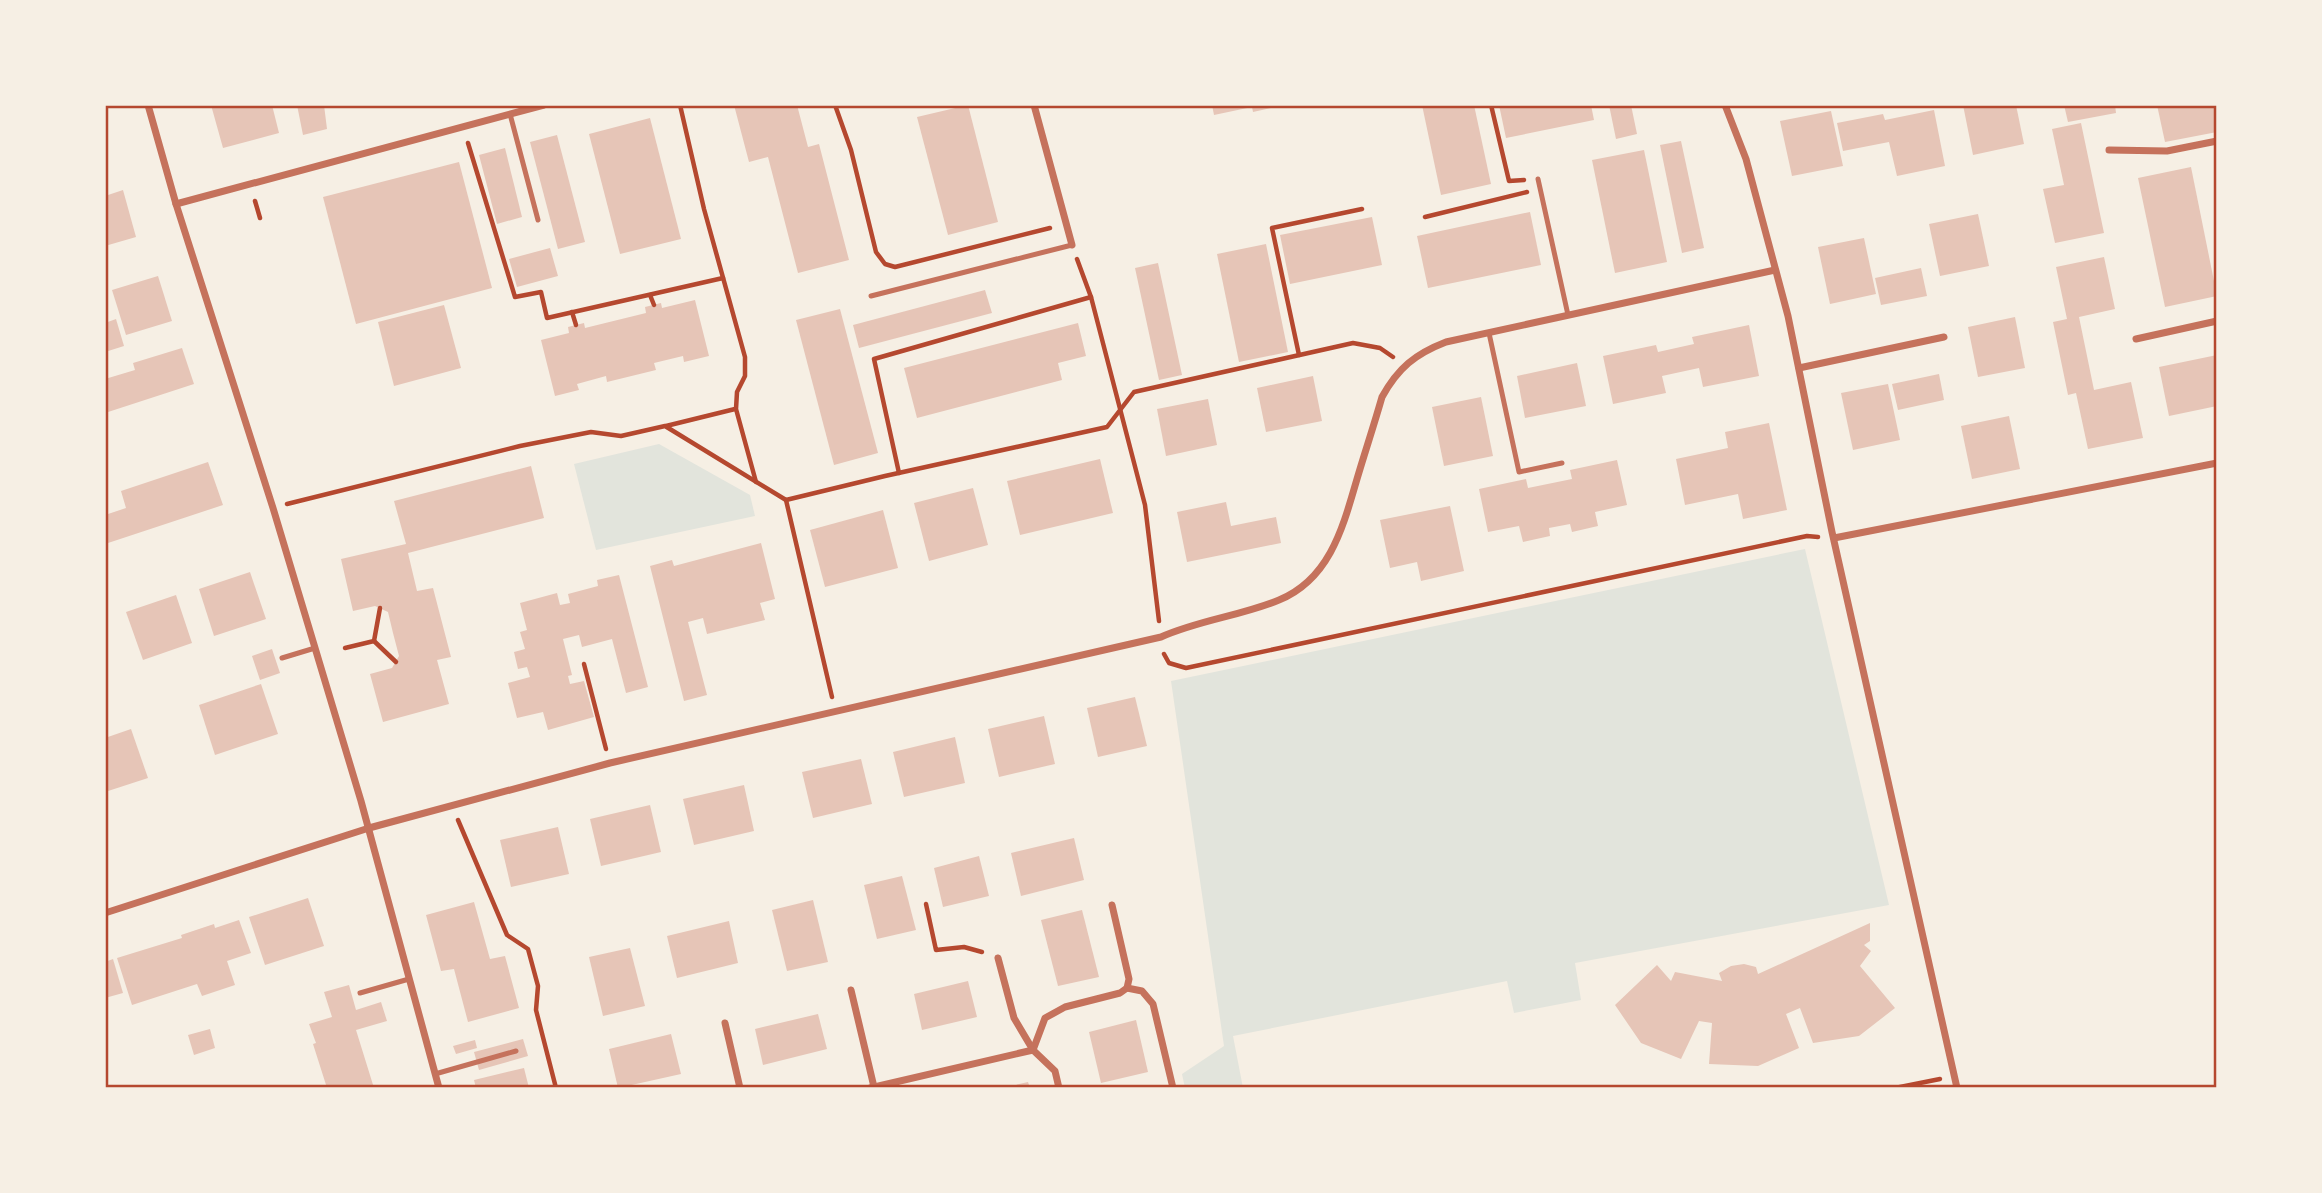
<svg xmlns="http://www.w3.org/2000/svg" width="2322" height="1193" font-family="Cabin,sans-serif">
<style>
.green{fill:#e2e4dc}
.building{fill:#e6c5b7}
.lines{fill:none;stroke-linecap:round;stroke-linejoin:round}
.path{stroke:#b5482f;stroke-width:4.5}
.service{stroke:#c5725c;stroke-width:5}
.minor{stroke:#c5725c;stroke-width:7}
.neatline{fill:none;stroke:#b5482f;stroke-width:2.5}
</style>
<rect width="100%" height="100%" fill="#f6efe4"/>
<g class="green">
<polygon points="659,444 750,495 755,516 596,550 574,464"/>
<polygon points="1805,549 1889,905 1575,963 1581,1000 1514,1013 1507,981 1233,1036 1243,1088 1185,1088 1182,1074 1224,1046 1171,681"/>
</g>
<g class="building">
<polygon points="211,105 272,105 279,133 223,148"/>
<polygon points="297,105 324,105 327,129 303,135"/>
<polygon points="734,105 797,105 808,147 819,144 849,260 798,273 768,157 749,162"/>
<polygon points="968,105 998,222 948,235 917,117"/>
<polygon points="1212,105 1280,105 1280,106 1253,112 1252,107 1214,115"/>
<polygon points="1422,105 1474,105 1491,184 1441,195"/>
<polygon points="1499,105 1591,105 1594,120 1506,138"/>
<polygon points="1609,105 1631,105 1637,134 1616,139"/>
<polygon points="1963,105 2016,105 2024,144 1973,155"/>
<polygon points="2064,105 2115,105 2116,113 2068,122"/>
<polygon points="2157,105 2217,105 2217,132 2165,142"/>
<polygon points="1934,110 1945,166 1897,176 1889,142 1843,151 1837,123 1883,114 1885,120"/>
<polygon points="1831,111 1843,166 1792,176 1780,121"/>
<polygon points="650,118 681,239 620,254 589,134"/>
<polygon points="2081,123 2104,233 2055,243 2043,189 2064,185 2052,129"/>
<polygon points="557,135 585,242 558,249 530,142"/>
<polygon points="1681,141 1704,248 1682,253 1660,145"/>
<polygon points="505,148 522,217 497,224 479,155"/>
<polygon points="1644,150 1667,262 1615,273 1592,160"/>
<polygon points="459,162 492,288 356,324 323,197"/>
<polygon points="2191,167 2217,296 2165,307 2138,178"/>
<polygon points="123,190 136,237 105,246 105,196"/>
<polygon points="1530,212 1541,265 1428,288 1417,236"/>
<polygon points="1978,214 1989,266 1940,276 1929,224"/>
<polygon points="1372,217 1382,265 1290,284 1280,235"/>
<polygon points="1864,238 1876,294 1830,304 1818,247"/>
<polygon points="1266,244 1288,352 1239,362 1217,254"/>
<polygon points="550,248 558,276 517,287 509,259"/>
<polygon points="2104,257 2115,309 2079,317 2094,390 2131,382 2143,438 2088,449 2076,393 2068,395 2053,322 2067,319 2056,267"/>
<polygon points="1158,263 1182,375 1159,380 1135,268"/>
<polygon points="1921,268 1927,296 1881,305 1875,278"/>
<polygon points="158,276 172,321 126,335 112,290"/>
<polygon points="985,290 992,313 859,348 853,325"/>
<polygon points="695,300 709,356 684,362 683,356 654,363 656,370 607,382 606,376 577,384 579,390 555,396 541,340 569,333 568,327 584,323 585,328 646,313 645,307 661,303 662,308"/>
<polygon points="444,305 461,368 394,386 378,322"/>
<polygon points="840,309 878,453 834,465 796,320"/>
<polygon points="2015,317 2025,368 1978,377 1968,327"/>
<polygon points="116,319 124,346 105,352 105,323"/>
<polygon points="1078,323 1086,356 1058,363 1062,380 917,418 904,368"/>
<polygon points="1749,325 1759,376 1703,387 1699,368 1662,376 1666,393 1613,404 1603,356 1656,345 1658,352 1694,344 1692,337"/>
<polygon points="182,348 194,384 105,413 105,379 135,370 133,363"/>
<polygon points="2217,355 2217,406 2169,416 2159,367"/>
<polygon points="1577,363 1586,406 1525,418 1517,376"/>
<polygon points="1939,374 1944,400 1898,410 1892,384"/>
<polygon points="1313,376 1322,421 1266,432 1257,388"/>
<polygon points="1888,384 1900,440 1853,450 1841,393"/>
<polygon points="1481,397 1493,456 1444,466 1432,407"/>
<polygon points="1208,399 1217,445 1166,456 1157,409"/>
<polygon points="2009,416 2020,469 1972,479 1961,426"/>
<polygon points="1769,423 1787,510 1743,519 1738,494 1685,505 1676,459 1728,448 1725,432"/>
<polygon points="1100,459 1113,513 1020,535 1007,481"/>
<polygon points="1617,460 1627,505 1595,512 1598,526 1572,532 1570,524 1549,528 1550,536 1523,542 1519,526 1488,532 1479,489 1526,479 1528,488 1572,479 1570,470"/>
<polygon points="208,462 223,505 105,544 105,515 126,508 121,491"/>
<polygon points="531,466 544,518 408,553 417,591 433,588 451,657 437,660 449,704 383,722 370,674 392,668 399,656 393,633 388,612 375,606 353,611 341,559 406,544 394,501"/>
<polygon points="973,488 988,545 929,561 914,503"/>
<polygon points="1226,502 1231,526 1276,517 1281,543 1187,562 1177,512"/>
<polygon points="1450,506 1464,571 1421,581 1417,562 1390,568 1380,520"/>
<polygon points="883,510 898,568 825,587 810,530"/>
<polygon points="761,543 775,599 760,603 765,620 707,634 703,618 688,622 707,695 684,701 650,566 672,560 674,566"/>
<polygon points="250,572 266,619 214,636 199,589"/>
<polygon points="619,575 648,687 626,693 612,639 582,647 579,635 563,639 572,675 568,676 570,684 584,681 594,717 548,730 543,712 517,718 508,683 530,677 527,667 518,669 514,652 525,649 520,632 527,630 520,603 557,593 560,605 570,603 568,594 598,586 597,580"/>
<polygon points="176,595 192,643 143,660 126,612"/>
<polygon points="272,649 280,673 260,680 252,656"/>
<polygon points="261,684 278,734 215,755 199,705"/>
<polygon points="1135,697 1147,746 1098,757 1087,708"/>
<polygon points="1044,716 1055,764 999,777 988,729"/>
<polygon points="131,729 148,778 105,792 105,738"/>
<polygon points="955,737 965,783 904,797 893,752"/>
<polygon points="861,759 872,804 813,818 802,772"/>
<polygon points="744,785 754,831 694,845 683,799"/>
<polygon points="650,805 661,852 601,866 590,819"/>
<polygon points="558,827 569,874 511,887 500,840"/>
<polygon points="1074,838 1084,880 1021,896 1011,853"/>
<polygon points="979,856 989,896 943,907 934,868"/>
<polygon points="902,876 916,930 877,939 864,885"/>
<polygon points="308,898 324,946 265,965 249,917"/>
<polygon points="813,900 828,962 787,971 772,910"/>
<polygon points="474,902 490,959 505,956 519,1008 468,1022 454,969 441,971 426,915"/>
<polygon points="1082,910 1099,977 1058,986 1041,920"/>
<polygon points="239,920 251,953 227,961 235,985 202,996 197,984 132,1005 117,958 182,938 181,935 214,924 215,928"/>
<polygon points="729,921 738,963 677,978 667,936"/>
<polygon points="1870,923 1870,941 1864,945 1871,951 1860,966 1895,1008 1859,1036 1813,1043 1800,1008 1786,1014 1799,1048 1758,1066 1709,1064 1712,1023 1699,1021 1681,1059 1641,1043 1615,1005 1657,965 1671,981 1675,972 1722,981 1719,973 1731,966 1744,964 1756,967 1758,974"/>
<polygon points="630,948 645,1006 603,1016 589,957"/>
<polygon points="113,959 123,993 105,998 105,962"/>
<polygon points="968,981 977,1017 922,1030 914,994"/>
<polygon points="349,985 356,1010 381,1002 387,1021 356,1030 374,1088 327,1088 313,1044 316,1043 309,1024 332,1017 324,992"/>
<polygon points="818,1014 827,1049 763,1065 755,1029"/>
<polygon points="1136,1020 1148,1072 1101,1083 1089,1032"/>
<polygon points="210,1029 215,1048 194,1055 188,1035"/>
<polygon points="671,1034 681,1074 618,1088 609,1049"/>
<polygon points="523,1039 528,1056 479,1070 474,1052"/>
<polygon points="475,1040 477,1048 456,1054 453,1046"/>
<polygon points="524,1068 529,1088 476,1088 474,1080"/>
<polygon points="1028,1082 1030,1088 1008,1088 1007,1087"/>
</g>
<g class="lines">
<g class="path">
<polyline points="680,105 704,209 745,357 745,376 737,392 736,409 756,482"/>
<polyline points="835,105 851,150 876,252 885,264 895,267 1050,228"/>
<polyline points="1491,105 1509,181 1524,180"/>
<polyline points="468,143 515,297 541,292 547,318 723,278"/>
<polyline points="255,201 260,218"/>
<polyline points="1425,217 1527,192"/>
<polyline points="1077,259 1091,297 1145,505 1159,621"/>
<polyline points="650,295 654,305"/>
<polyline points="572,312 576,325"/>
<polyline points="1299,355 1272,228 1362,209"/>
<polyline points="666,426 735,409"/>
<polyline points="899,473 874,359 1091,297"/>
<polyline points="786,500 832,697"/>
<polyline points="287,504 520,446 591,432 621,436 665,426 786,500 885,476 1107,427 1134,392 1353,343 1380,348 1393,357"/>
<polyline points="374,641 396,662"/>
<polyline points="345,648 374,641 380,608"/>
<polyline points="1164,654 1169,663 1186,668 1807,536 1818,537"/>
<polyline points="584,664 606,749"/>
<polyline points="458,820 507,935 528,949 538,986 536,1010 556,1088"/>
<polyline points="926,904 936,950 964,947 982,952"/>
<polyline points="1895,1088 1940,1079"/>
</g>
<g class="service">
<polyline points="510,114 538,220"/>
<polyline points="1538,179 1568,315"/>
<polyline points="871,296 1072,245"/>
<polyline points="1489,333 1519,472 1562,463"/>
<polyline points="282,658 315,648"/>
<polyline points="360,993 409,979"/>
<polyline points="435,1074 516,1051"/>
</g>
<g class="minor">
<polyline points="148,105 176,204 273,508 361,801 439,1088"/>
<polyline points="1034,105 1072,245"/>
<polyline points="1725,105 1746,159 1788,316 1832,532 1957,1088"/>
<polyline points="2109,150 2167,151 2217,141"/>
<polyline points="176,204 544,105"/>
<polyline points="2136,339 2217,321"/>
<polyline points="1799,368 1944,337"/>
<polyline points="1834,538 2217,463"/>
<path d="M 105,913 L 369,828 L 610,763 L 1161,637 C 1199,620 1240,616 1279,600 C 1330,579 1343,527 1357,479 C 1365,452 1374,425 1382,397 C 1398,368 1415,354 1446,342 L 1775,270"/>
<polyline points="998,958 1014,1018 1033,1050"/>
<polyline points="1127,988 1142,991 1153,1004 1173,1088"/>
<polyline points="851,990 874,1087"/>
<polyline points="725,1023 740,1088"/>
<polyline points="1033,1050 1045,1018 1065,1007 1120,993 1127,988 1129,979 1112,905"/>
<polyline points="870,1088 1033,1050 1055,1071 1059,1088"/>
</g>
</g>
<rect width="2322" height="1193" fill="none" stroke="#f6efe4" stroke-width="214"/>
<rect x="107" y="107" width="2108" height="979" class="neatline"/>
</svg>
